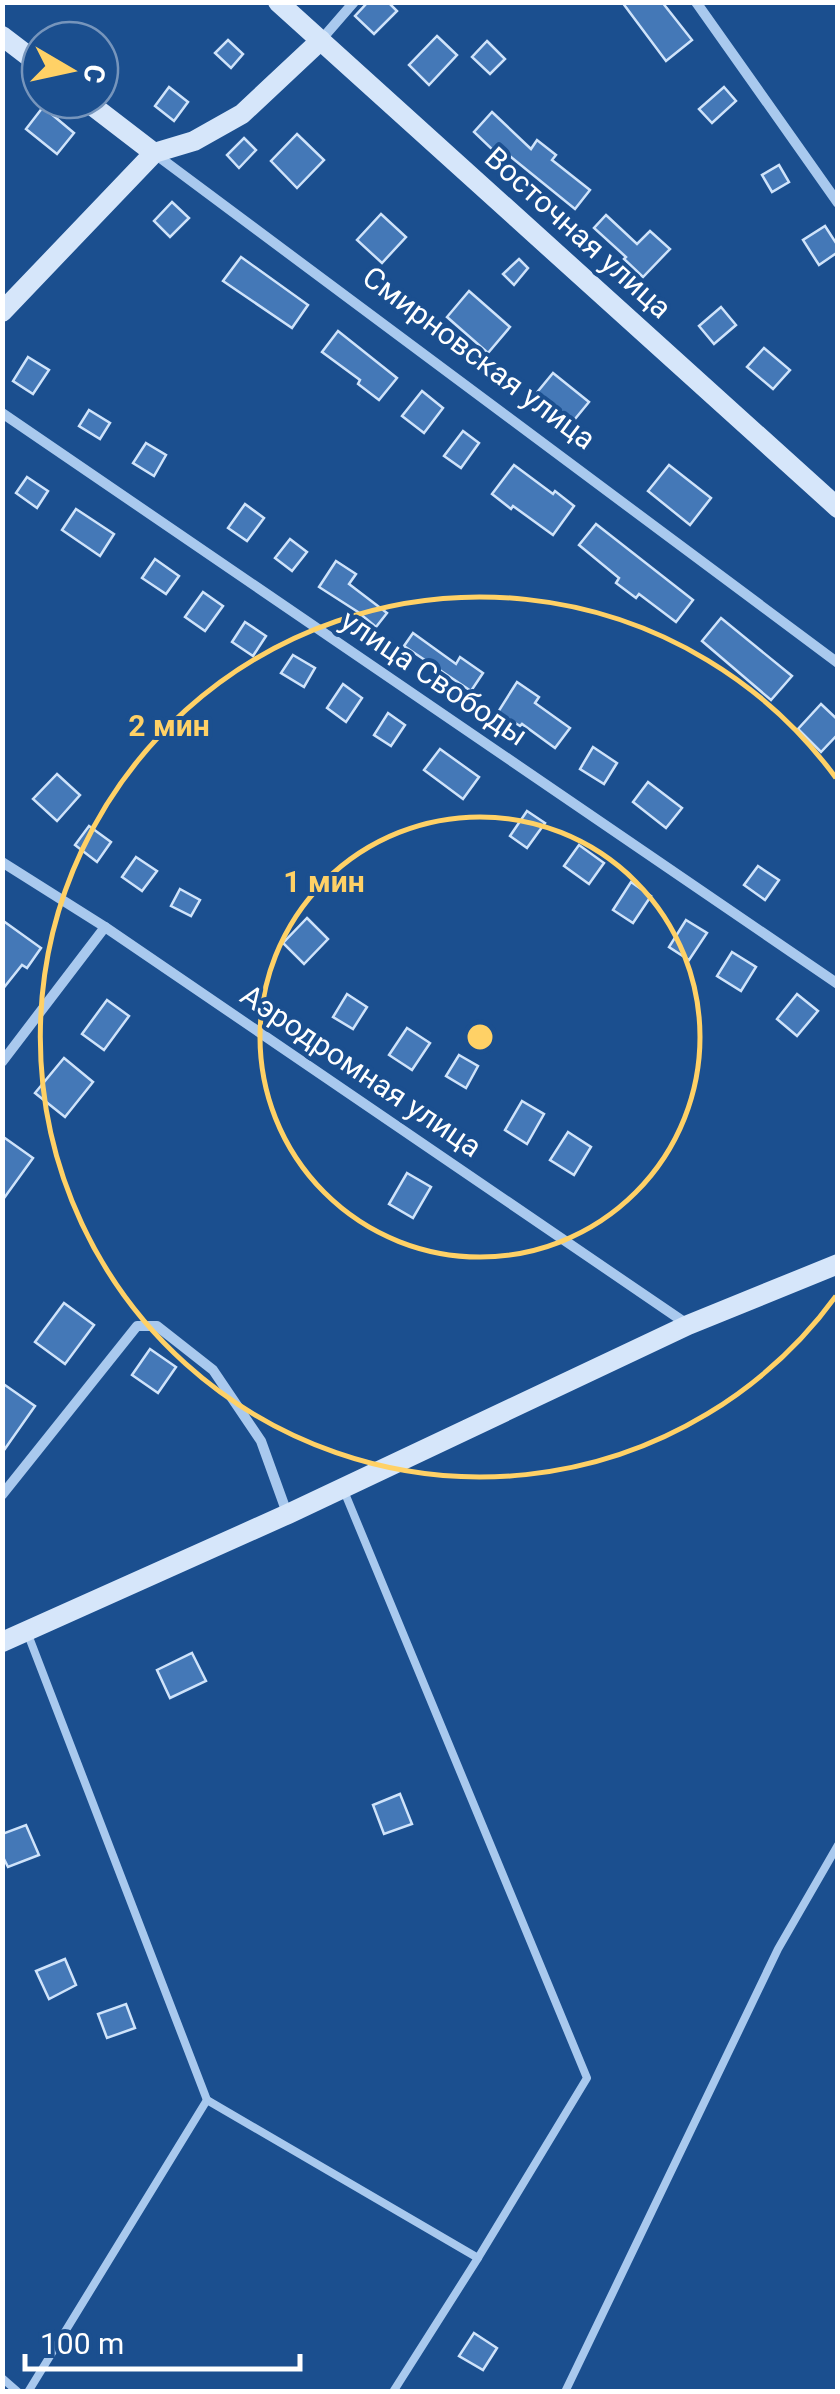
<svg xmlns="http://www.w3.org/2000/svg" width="840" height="2394" font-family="Roboto,sans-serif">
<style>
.building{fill:#4478b7;stroke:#cfe3fa;stroke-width:2.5}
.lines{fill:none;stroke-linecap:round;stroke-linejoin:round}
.lane{stroke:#a9c9ee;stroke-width:8}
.street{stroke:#a9c9ee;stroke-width:10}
.secondary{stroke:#d6e6fa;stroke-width:20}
.ring{fill:none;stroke:#ffd166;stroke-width:5}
.labels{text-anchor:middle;stroke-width:8;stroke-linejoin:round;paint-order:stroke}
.street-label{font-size:30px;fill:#fff;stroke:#1b4f8f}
.centre{fill:#ffd166;stroke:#1b4f8f;stroke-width:5}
.ring-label{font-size:30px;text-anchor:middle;font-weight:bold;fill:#ffd166;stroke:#1b4f8f;stroke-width:8;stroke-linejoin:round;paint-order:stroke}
</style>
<rect width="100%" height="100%" fill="#1b4f8f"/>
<g class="building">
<polygon points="368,2 388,2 397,11 374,34 355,16"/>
<polygon points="622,2 662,2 692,40 666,61"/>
<polygon points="437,36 457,55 429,85 409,65"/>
<polygon points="228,40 243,54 231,68 215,53"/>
<polygon points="487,41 505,59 490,74 472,57"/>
<polygon points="169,87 188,102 174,121 155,106"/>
<polygon points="724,87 736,101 712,123 699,109"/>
<polygon points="43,107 74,133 57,154 26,129"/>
<polygon points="492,112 531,149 537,140 556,155 552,160 590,190 575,209 501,149 497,154 474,132"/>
<polygon points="297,134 324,160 297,188 271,161"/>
<polygon points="244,138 256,150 239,168 227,155"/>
<polygon points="779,165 789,182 772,192 762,175"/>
<polygon points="172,202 189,218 170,237 154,221"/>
<polygon points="381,214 406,237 382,263 357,240"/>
<polygon points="606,215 637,244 650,231 670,249 643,277 624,259 626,257 594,228"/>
<polygon points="825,226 838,246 838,252 819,265 803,240"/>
<polygon points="241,257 308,305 292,328 223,281"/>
<polygon points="519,259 528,268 514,285 503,274"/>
<polygon points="469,291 510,327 488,353 447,317"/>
<polygon points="721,307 736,325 714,344 699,326"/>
<polygon points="338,331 397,378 379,400 358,384 360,380 322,352"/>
<polygon points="764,348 790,370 773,389 747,367"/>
<polygon points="28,357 49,370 33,394 13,381"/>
<polygon points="553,373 589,402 570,425 534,396"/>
<polygon points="422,391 443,408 424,433 402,416"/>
<polygon points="89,410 110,423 100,439 79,426"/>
<polygon points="463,431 479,443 461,468 444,456"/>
<polygon points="146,443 166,455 154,476 133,463"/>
<polygon points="514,465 553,494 555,491 574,506 553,535 513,506 511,509 492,494"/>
<polygon points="669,465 711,498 690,525 648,491"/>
<polygon points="27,477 48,491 37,508 16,493"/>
<polygon points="245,504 264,518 247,541 228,528"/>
<polygon points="76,509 114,534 100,556 62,530"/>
<polygon points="596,524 693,600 676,622 639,594 636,598 616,583 619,578 579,545"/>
<polygon points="290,539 307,552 292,571 275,558"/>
<polygon points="155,559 179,576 166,594 142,578"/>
<polygon points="336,561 356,574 349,584 387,613 376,627 358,612 319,587"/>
<polygon points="203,592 223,606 205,631 185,617"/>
<polygon points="721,618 792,676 771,700 702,641"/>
<polygon points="245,622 266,636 253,656 232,642"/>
<polygon points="413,633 456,664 460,657 483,673 471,691 404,646"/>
<polygon points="293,655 315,668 304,687 281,673"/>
<polygon points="517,682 539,697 535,703 570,728 555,748 522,724 520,726 498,712"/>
<polygon points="343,684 362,698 346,722 327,708"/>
<polygon points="821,704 838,720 838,734 821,752 798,729"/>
<polygon points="388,713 405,725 391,746 374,735"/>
<polygon points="593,747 617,763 604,784 580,769"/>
<polygon points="440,749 479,777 463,799 424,770"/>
<polygon points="57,774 80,795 57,821 33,799"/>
<polygon points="648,782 682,808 666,828 633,802"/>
<polygon points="527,811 545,823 527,848 510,836"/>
<polygon points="89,826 111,842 97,862 75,845"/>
<polygon points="579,845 604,863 589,884 564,866"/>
<polygon points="136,857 157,871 142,891 122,877"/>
<polygon points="758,866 779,880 765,900 744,885"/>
<polygon points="631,882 651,896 633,923 613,910"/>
<polygon points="180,889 200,900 191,916 171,906"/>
<polygon points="307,918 328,939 304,964 283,943"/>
<polygon points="2,920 41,948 27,968 22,965 2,990"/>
<polygon points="686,920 707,933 689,960 669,947"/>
<polygon points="732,952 756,967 741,991 717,976"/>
<polygon points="347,994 367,1007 353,1029 333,1017"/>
<polygon points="797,994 818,1011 797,1036 777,1019"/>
<polygon points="107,1000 129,1016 104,1050 82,1034"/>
<polygon points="407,1028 430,1043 412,1070 389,1055"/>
<polygon points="459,1055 478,1066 466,1088 446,1076"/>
<polygon points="64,1058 93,1082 65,1117 35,1093"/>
<polygon points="522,1101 544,1114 527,1144 505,1130"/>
<polygon points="568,1132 591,1147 574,1175 550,1160"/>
<polygon points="2,1136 33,1158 2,1201"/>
<polygon points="407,1173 431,1187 413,1218 389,1204"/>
<polygon points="64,1303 94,1325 65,1364 35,1342"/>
<polygon points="150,1349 176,1367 158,1393 132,1375"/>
<polygon points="2,1383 35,1406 2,1453"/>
<polygon points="192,1653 206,1681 170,1698 157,1670"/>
<polygon points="400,1794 412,1824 384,1834 373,1805"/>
<polygon points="26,1825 39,1855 8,1867 2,1855 2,1834"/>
<polygon points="65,1959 76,1985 49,1999 36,1971"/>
<polygon points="126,2004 135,2028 107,2038 98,2014"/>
<polygon points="474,2333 497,2348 483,2370 459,2356"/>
</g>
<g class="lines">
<g class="lane">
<polyline points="344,1491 587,2078 478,2258"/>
<polyline points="27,1632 207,2100 478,2258 393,2392"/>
<polyline points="2,2378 18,2392"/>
<polyline points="28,2392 207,2100"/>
<polyline points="565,2392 778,1949 838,1845"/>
</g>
<g class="street">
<polyline points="696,2 838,203"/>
<polyline points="321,40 354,2"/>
<polyline points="155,154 838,663"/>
<polyline points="2,413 838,984"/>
<polyline points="2,862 105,927 687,1324"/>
<polyline points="2,1062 105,927"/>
<polyline points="2,1495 137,1326 157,1326 213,1370 261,1441 287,1513"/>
</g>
<g class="secondary">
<polyline points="278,2 838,508"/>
<polyline points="2,36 40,65"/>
<polyline points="85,100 154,153"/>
<polyline points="2,312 154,153 194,141 242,114 321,40"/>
<polyline points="2,1642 288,1514 688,1325 838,1264"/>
</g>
</g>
<g class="ring">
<circle cx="480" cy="1037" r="220"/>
<path d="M836 1296A440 440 0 1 1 836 778"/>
</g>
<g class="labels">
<g class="street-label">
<text transform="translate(578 233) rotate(42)" y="10">Восточная улица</text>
<text transform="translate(479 358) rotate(37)" y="10">Смирновская улица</text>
<text transform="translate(434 678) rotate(34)" y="10">улица Свободы</text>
<text transform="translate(361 1071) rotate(34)" y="10">Аэродромная улица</text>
</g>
</g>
<circle cx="480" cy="1037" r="15" class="centre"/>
<g class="ring-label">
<text x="169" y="736">2 мин</text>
<text x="324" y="892">1 мин</text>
</g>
<rect width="840" height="2394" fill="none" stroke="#ffffff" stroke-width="10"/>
<g transform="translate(70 70) rotate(99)"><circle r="48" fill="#1b4f8f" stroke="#7695bc" stroke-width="2.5"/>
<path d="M0-8L18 38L0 25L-18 38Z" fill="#ffd166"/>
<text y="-15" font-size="28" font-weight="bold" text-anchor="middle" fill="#ffffff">С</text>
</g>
<path d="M25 2354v15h275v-15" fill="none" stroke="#ffffff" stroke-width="5"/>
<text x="40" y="2354" font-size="30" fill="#ffffff" stroke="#1b4f8f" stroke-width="8" paint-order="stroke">100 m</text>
</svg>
